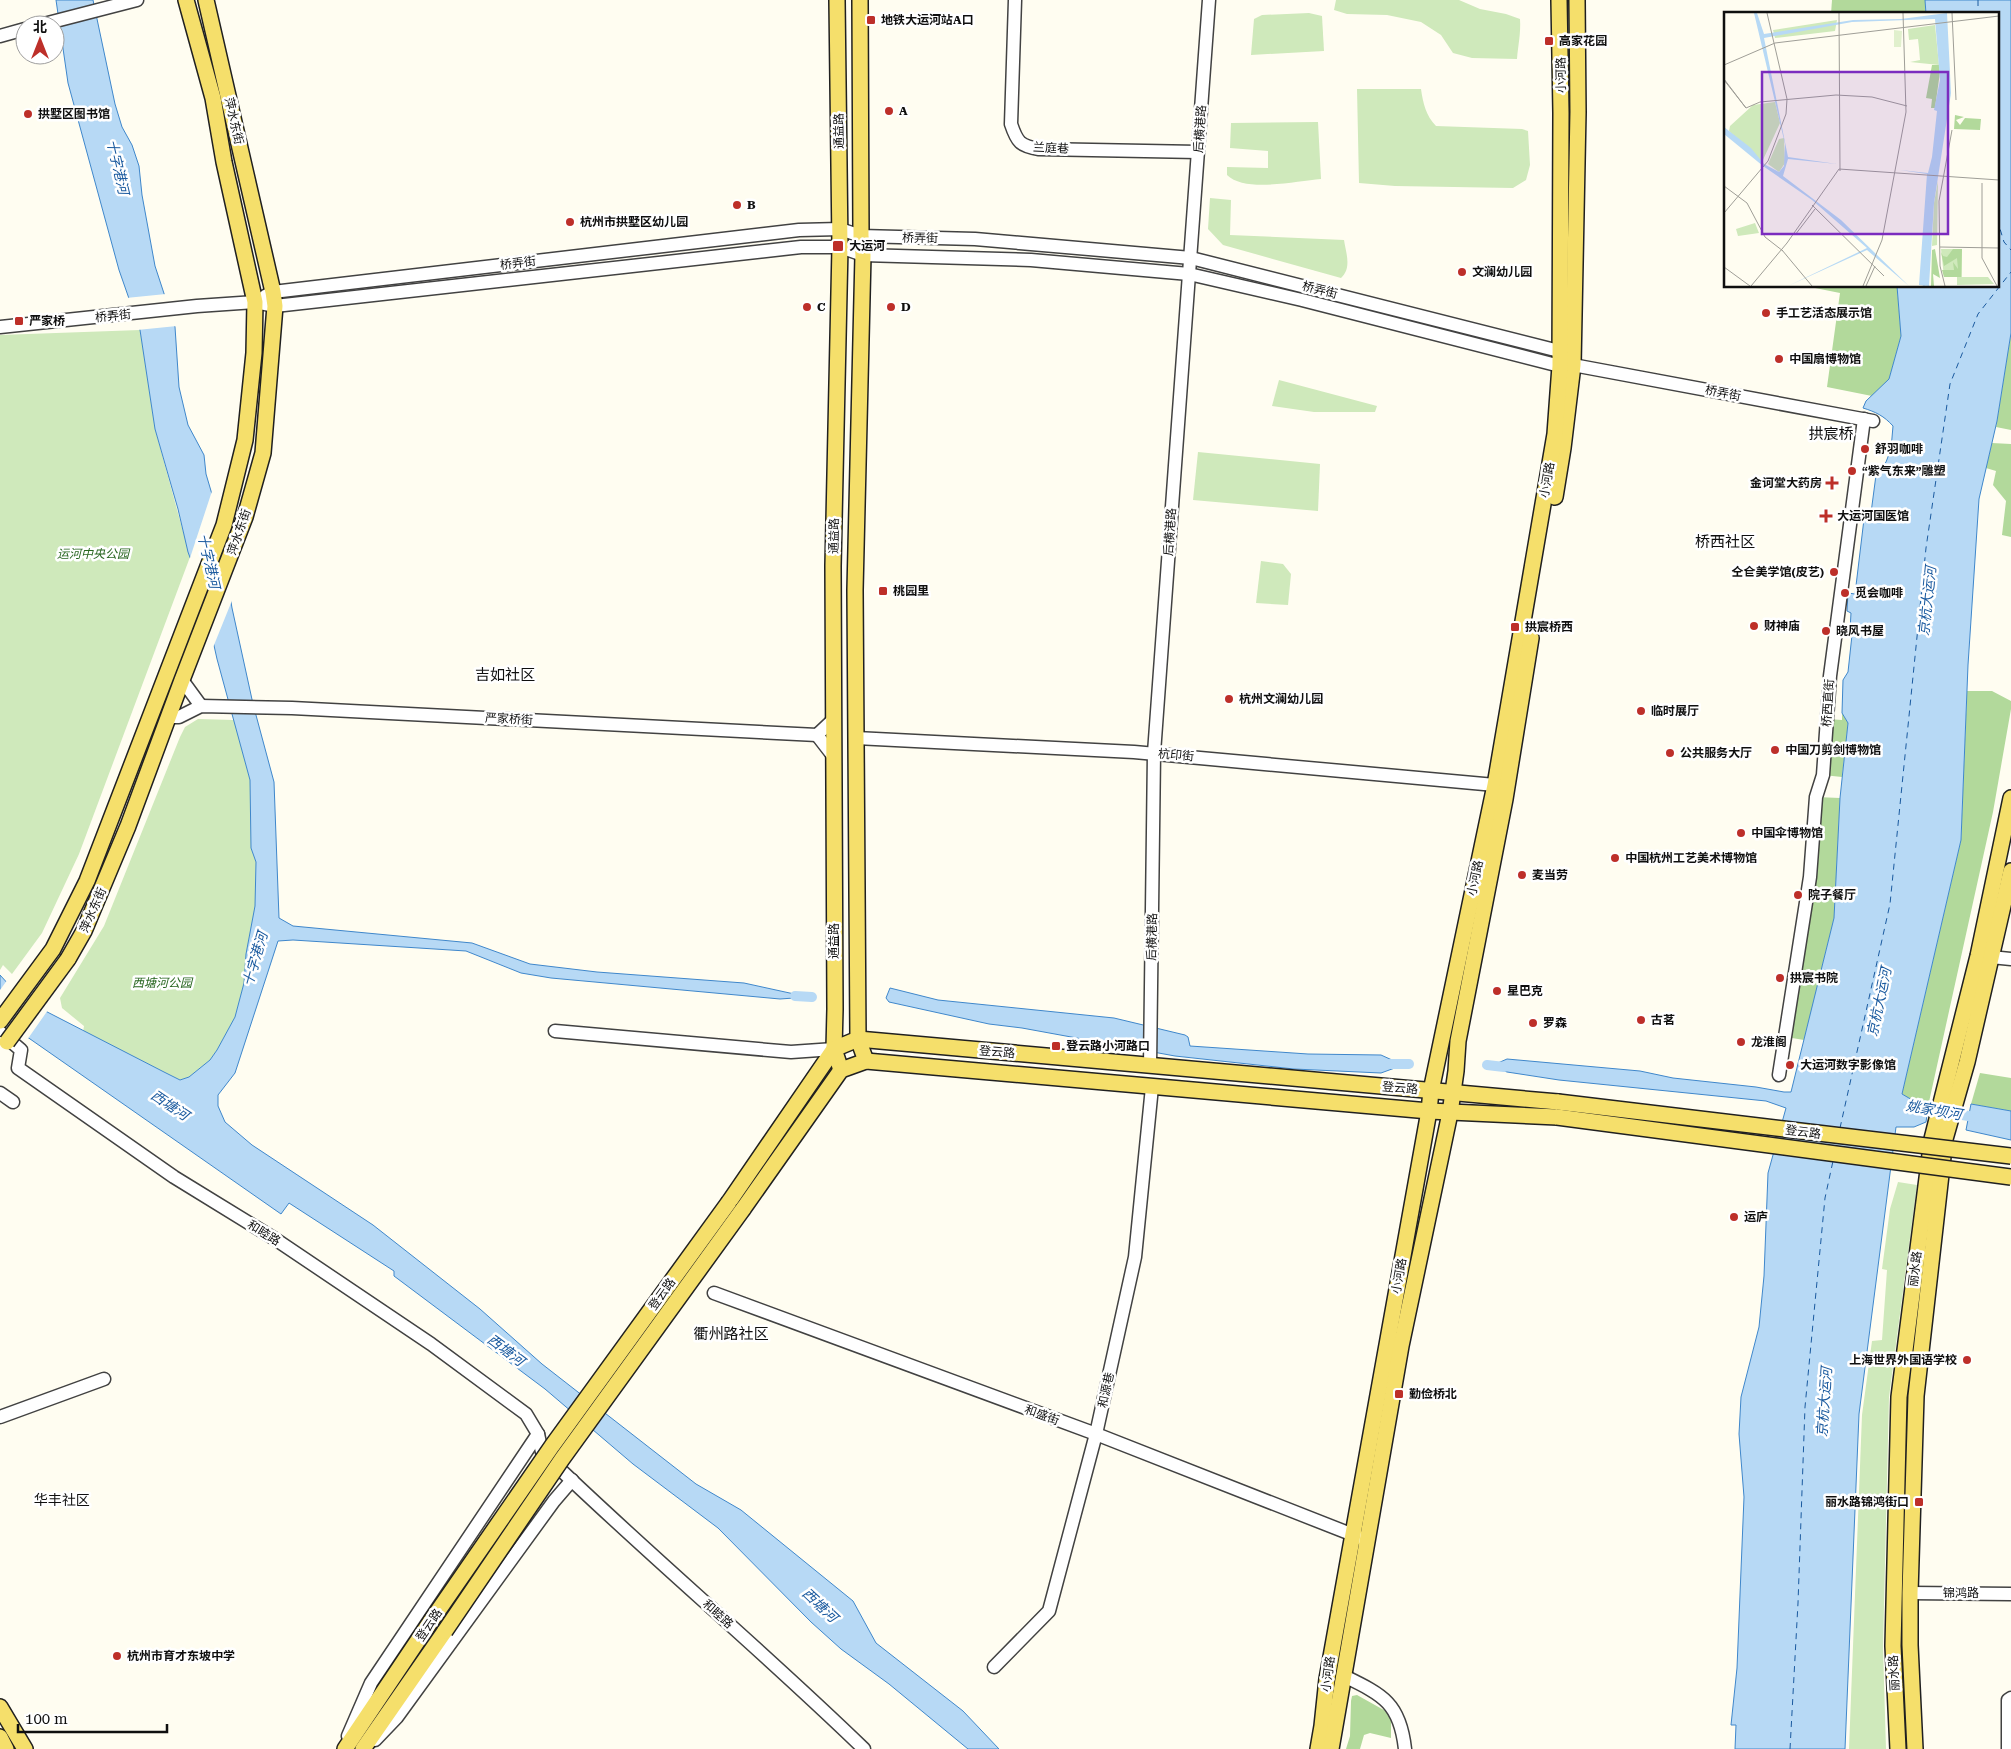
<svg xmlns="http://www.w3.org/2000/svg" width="2011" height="1749" font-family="'Roboto Serif','Noto Sans SC',serif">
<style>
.green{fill:#cfe9bb}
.forest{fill:#b2d99b}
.water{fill:#b7d9f5;stroke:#3f87cb}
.pier{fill:#fffdf1}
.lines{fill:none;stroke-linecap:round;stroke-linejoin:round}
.canal{stroke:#b7d9f5;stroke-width:10}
.ferry{stroke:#1a5a9f;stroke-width:1;stroke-dasharray:6 5;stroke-linecap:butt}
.minor-casing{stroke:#424242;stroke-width:15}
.major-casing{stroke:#202020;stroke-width:18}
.minor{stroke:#fff;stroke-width:12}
.major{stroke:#f5df6b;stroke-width:15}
.major-bridge-casing{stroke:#202020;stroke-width:18;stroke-linecap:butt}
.major-bridge{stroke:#f5df6b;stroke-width:15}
.poi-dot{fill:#bd2f29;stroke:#fff;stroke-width:2}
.labels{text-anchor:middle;stroke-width:5;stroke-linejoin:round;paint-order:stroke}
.poi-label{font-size:12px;font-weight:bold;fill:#0f0f0f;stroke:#fff;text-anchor:start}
.street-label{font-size:12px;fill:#0f0f0f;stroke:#fff}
.park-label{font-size:12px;font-style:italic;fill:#286620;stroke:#fff}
.water-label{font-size:14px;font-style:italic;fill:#1a5a9f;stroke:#fff}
.neighbourhood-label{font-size:14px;fill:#0f0f0f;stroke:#fff}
.quarter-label{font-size:15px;fill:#0f0f0f;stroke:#fff}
.inset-river{fill:none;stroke:#b7d9f5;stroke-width:2.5}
.inset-road{fill:none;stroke:#9f9e97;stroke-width:1}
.view{fill:#7b2cbf;fill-opacity:0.15;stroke:#7b2cbf;stroke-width:2.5}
.inset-edge{fill:none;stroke:#0f0f0f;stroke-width:2.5}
</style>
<rect width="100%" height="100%" fill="#fffdf1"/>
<g class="green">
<path d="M 1336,0 L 1459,0 L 1480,9 L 1506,14 L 1520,19 C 1521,33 1518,46 1517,59 L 1472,58 L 1453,53 L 1441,35 L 1421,22 L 1387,15 L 1347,14 L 1334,10 Z"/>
<polygon points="1309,13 1322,16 1324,51 1251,55 1254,19 1262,15"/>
<path d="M 1357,89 L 1421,89 C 1423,103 1426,116 1436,126 L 1522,129 L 1528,131 L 1530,165 L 1526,180 L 1513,188 L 1395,186 L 1359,183 Z"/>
<path d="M 1318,122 L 1321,179 C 1296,181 1245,193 1227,175 L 1227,167 L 1268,168 L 1268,151 L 1230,148 L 1231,123 Z"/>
<path d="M 1210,198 L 1231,200 L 1230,235 L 1344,240 C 1346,253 1352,268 1341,278 L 1223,245 L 1208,229 Z"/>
<polygon points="140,330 155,429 190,557 79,854 42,933 12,974 3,965 0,970 0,335"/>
<polygon points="1279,380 1377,406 1375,412 1314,412 1272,406"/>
<polygon points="1198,452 1320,464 1318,511 1193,500"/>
<polygon points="1261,561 1283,564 1291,574 1288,605 1256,603"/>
<polygon points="198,719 234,720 250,780 251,848 256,862 255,906 246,954 244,983 235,1017 217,1050 210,1060 189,1077 180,1080 83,1032 84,1026 62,1008 60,998 104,926 180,737 185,727"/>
<polygon points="1898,1182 1917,1185 1889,1397 1883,1648 1886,1749 1849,1749 1862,1415 1872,1341 1882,1340 1887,1270 1882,1269 1890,1209"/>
</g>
<g class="forest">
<polygon points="1832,0 1925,0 1926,14 1831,14"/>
<polygon points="1805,286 1897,286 1901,336 1889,379 1872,396 1827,387 1840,293"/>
<polygon points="2011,333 2011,430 1996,427"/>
<polygon points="1992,443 2011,444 2011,537 2002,535 2006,501 1993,485 1996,471 1986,468"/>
<polygon points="1967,691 1992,691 2011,701 2011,709 1993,812 1929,1102 1914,1101 1902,1094 1961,840"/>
<polygon points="1842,713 1848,723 1842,777 1823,775 1827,719 1842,720"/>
<polygon points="1816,797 1840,798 1834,918 1804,1040 1786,1037"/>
<polygon points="1980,1073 2011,1078 2011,1111 1971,1104"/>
<polygon points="1357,1695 1391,1714 1391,1738 1370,1733 1364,1735 1360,1749 1346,1749 1350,1736 1351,1701 1352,1696"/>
</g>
<g class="water">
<polygon points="56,0 93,0 115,104 122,127 132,145 139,166 142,195 155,266 175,327 179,387 188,425 204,455 206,474 214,501 232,608 253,704 274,782 279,918 293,926 472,943 530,964 597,972 744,983 808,997 780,999 551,978 521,973 466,951 293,940 278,941 235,1073 218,1095 218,1106 225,1122 252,1145 373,1225 480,1309 542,1364 696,1484 741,1510 853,1601 876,1643 963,1711 999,1749 968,1749 889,1684 841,1649 811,1622 718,1528 633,1464 545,1389 394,1276 394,1271 289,1203 281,1214 0,1018 0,975 22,999 164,1072 180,1080 189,1077 210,1060 217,1050 235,1017 244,983 246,954 255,906 256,862 251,848 250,780 217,659 201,587 188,552 178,509 155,429 140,330 119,270 68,83"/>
<path d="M 1925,0 L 2011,0 L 2011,333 L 1997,421 L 1979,499 L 1968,665 L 1961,840 L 1902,1094 L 1914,1101 L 1929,1102 L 1926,1122 L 1914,1127 L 1896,1127 L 1859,1414 L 1845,1749 L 1735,1749 L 1736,1725 L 1731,1725 L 1737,1668 L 1744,1497 L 1739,1434 L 1741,1397 L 1759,1327 L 1764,1276 L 1768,1173 L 1786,1108 L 1766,1101 L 1559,1080 L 1507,1072 L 1491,1066 L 1507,1059 L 1640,1071 L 1673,1078 L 1756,1087 L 1784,1092 L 1791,1092 L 1834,918 L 1840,798 L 1848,723 L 1842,713 L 1843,680 L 1848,672 L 1852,635 L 1850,630 L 1851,613 L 1847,611 L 1848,593 L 1855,594 L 1864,519 L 1871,513 L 1876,475 L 1886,462 L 1891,449 L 1893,426 C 1884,416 1876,412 1863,408 L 1866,401 L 1889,379 L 1901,336 L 1897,286 L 1997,286 L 1997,14 L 1926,14 Z"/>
<polygon points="890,988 938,1000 1114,1018 1185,1035 1188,1037 1190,1046 1308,1054 1381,1055 1403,1065 1381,1073 1294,1069 1175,1056 1022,1028 989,1024 889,1002 886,998"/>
<polygon points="1971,1104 2011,1111 2011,1140 1966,1130"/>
</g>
<g class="pier">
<polygon points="166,294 177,326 137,330 126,298"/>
<polygon points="213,488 233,598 212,650 199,587 189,561"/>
<polygon points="8,979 23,997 48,1010 27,1040 0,1021 0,990"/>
</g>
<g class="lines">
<g class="canal">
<polyline points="795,996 812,997"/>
<polyline points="1391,1064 1409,1064"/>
<polyline points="1487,1065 1504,1067"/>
<polyline points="1916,1107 1980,1118"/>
</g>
<g class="ferry">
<polyline points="1978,0 1978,14"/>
<polyline points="1997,219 2004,242 2011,250"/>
<polyline points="1840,1128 1890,904 1926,548 1950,384 1978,314 2011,272"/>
<polyline points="1790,1749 1798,1603 1805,1407 1825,1198 1833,1161"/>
</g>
<g class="minor-casing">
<g id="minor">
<path d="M 1015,0 L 1011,124 C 1017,142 1020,146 1039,149 L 1198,152"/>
<polyline points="40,25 137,0"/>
<polyline points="0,36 25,29"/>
<polyline points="265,296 273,292 799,230 840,229 861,236 975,239 1191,258 1559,351 1566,358"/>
<polyline points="0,327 197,306 255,302 275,306 801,247 840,247 863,255 1031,260 1189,274 1302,300 1560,366 1573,365 1873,421"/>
<polyline points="182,680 201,706"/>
<polyline points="168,717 179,717 201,706 292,708 817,735 834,719"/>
<polyline points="817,735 834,757"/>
<polyline points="856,738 1134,752 1495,785"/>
<polyline points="1981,956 2011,959"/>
<polyline points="555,1031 791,1052 834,1049"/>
<path d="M 0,1032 L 21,1050 L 18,1068 L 174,1177 L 275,1239 L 431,1344 L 526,1414 L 538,1434 L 542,1452 C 647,1554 759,1647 864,1749"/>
<polyline points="1150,1066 1154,753 1209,0"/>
<polyline points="1779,1075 1810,877 1816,797 1823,775 1830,676 1864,419"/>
<polyline points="0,1093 13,1102"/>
<polyline points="714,1293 1096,1434 1361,1538"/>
<polyline points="0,1417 104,1379"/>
<polyline points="1910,1593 2011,1594"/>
<polyline points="994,1667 1049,1611 1096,1434 1135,1257 1152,1087"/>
<path d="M 1344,1676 C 1383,1695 1400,1703 1405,1749"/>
<polyline points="348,1736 371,1683 538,1434"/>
<polyline points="375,1740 397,1717 554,1501 572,1480"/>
<polyline points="2008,1749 2008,1700 2011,1698"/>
</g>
</g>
<g class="major-casing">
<g id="major">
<polyline points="837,0 840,247 833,566 835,1009 834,1049 841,1070"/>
<polyline points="860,0 861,236 863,255 855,590 858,1039 866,1061"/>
<polyline points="1555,497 1563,448 1573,365 1578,112 1577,0"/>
<polyline points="68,959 84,931 128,826 182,680 245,517 263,453 275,306 273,292 206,0"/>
<polyline points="0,1021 53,949 87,881 224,525 245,440 254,353 255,302 224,162 213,98 186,0"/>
<polyline points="729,1202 834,1049 858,1039 1558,1102"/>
<polyline points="743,1209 841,1070 866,1061 1429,1111 1557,1117"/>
<polyline points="0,1707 25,1749"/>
<polyline points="0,1737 6,1749"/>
<polyline points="345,1749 431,1621"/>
<polyline points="363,1749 445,1631"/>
<polyline points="1318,1749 1322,1726 1327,1679 1429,1111 1431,1091 1495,785 1555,434 1560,366 1561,113 1559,0"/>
<polyline points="1331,1749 1401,1346 1450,1113 1456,1071 1458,1041 1505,799 1531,638"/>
<polyline points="1898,1749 1893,1646 1899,1397 1932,1139 1978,956 2011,798"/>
<polyline points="1915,1749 1910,1645 1910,1593 1916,1396 1945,1139 1967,1062 2011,871"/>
</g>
</g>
<use href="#minor" class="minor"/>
<use href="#major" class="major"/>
<g class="major-bridge-casing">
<g id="major-bridge">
<polyline points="7,1042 68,959"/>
<polyline points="1558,1102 2011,1156"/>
<polyline points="1557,1117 2011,1177"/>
<polyline points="431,1621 552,1446 729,1202"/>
<polyline points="445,1631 562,1459 743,1209"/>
</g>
</g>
<use href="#major-bridge" class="major-bridge"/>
</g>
<g class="poi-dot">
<rect x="866" y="15" width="10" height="10" rx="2.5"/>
<rect x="1544" y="36" width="10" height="10" rx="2.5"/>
<circle cx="889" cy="111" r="5"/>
<circle cx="28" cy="114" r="5"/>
<circle cx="737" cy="205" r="5"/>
<circle cx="570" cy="222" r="5"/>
<rect x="832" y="240" width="12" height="12" rx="2.5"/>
<circle cx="1462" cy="272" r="5"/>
<circle cx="807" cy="307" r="5"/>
<circle cx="891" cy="307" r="5"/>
<circle cx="1766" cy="313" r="5"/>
<rect x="14" y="316" width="10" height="10" rx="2.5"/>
<circle cx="1779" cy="359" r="5"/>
<circle cx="1865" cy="449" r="5"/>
<circle cx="1852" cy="471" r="5"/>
<path d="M1829.5 475.5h5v5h5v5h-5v5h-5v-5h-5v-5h5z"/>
<path d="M1823.5 508.5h5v5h5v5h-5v5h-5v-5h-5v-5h5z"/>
<circle cx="1834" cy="572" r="5"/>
<rect x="878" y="586" width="10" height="10" rx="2.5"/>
<circle cx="1845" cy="593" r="5"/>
<circle cx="1754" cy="626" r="5"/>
<rect x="1510" y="622" width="10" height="10" rx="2.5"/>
<circle cx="1826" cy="631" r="5"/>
<circle cx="1229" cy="699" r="5"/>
<circle cx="1641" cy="711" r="5"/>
<circle cx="1775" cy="750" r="5"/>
<circle cx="1670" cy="753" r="5"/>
<circle cx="1741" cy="833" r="5"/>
<circle cx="1615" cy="858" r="5"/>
<circle cx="1522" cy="875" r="5"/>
<circle cx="1798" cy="895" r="5"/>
<circle cx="1780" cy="978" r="5"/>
<circle cx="1497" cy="991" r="5"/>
<circle cx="1641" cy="1020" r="5"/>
<circle cx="1533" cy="1023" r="5"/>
<circle cx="1741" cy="1042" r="5"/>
<rect x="1051" y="1041" width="10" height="10" rx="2.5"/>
<circle cx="1790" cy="1065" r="5"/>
<circle cx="1734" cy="1217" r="5"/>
<circle cx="1967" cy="1360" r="5"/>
<rect x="1394" y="1389" width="10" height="10" rx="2.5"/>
<rect x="1914" y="1497" width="10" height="10" rx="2.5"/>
<circle cx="117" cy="1656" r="5"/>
</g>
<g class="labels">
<g class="poi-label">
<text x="881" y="24">地铁大运河站A口</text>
<text x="1559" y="45">高家花园</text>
<text x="899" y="115">A</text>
<text x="38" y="118">拱墅区图书馆</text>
<text x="747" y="209">B</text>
<text x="580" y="226">杭州市拱墅区幼儿园</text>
<text x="849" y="250">大运河</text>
<text x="1472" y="276">文澜幼儿园</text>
<text x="817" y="311">C</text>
<text x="901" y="311">D</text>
<text x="1776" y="317">手工艺活态展示馆</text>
<text x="29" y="325">严家桥</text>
<text x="1789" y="363">中国扇博物馆</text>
<text x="1875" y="453">舒羽咖啡</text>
<text x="1862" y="475">“紫气东来”雕塑</text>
<text x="1822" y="487" text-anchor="end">金诃堂大药房</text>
<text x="1837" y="520">大运河国医馆</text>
<text x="1824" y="576" text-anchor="end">仝仺美学馆(皮艺)</text>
<text x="893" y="595">桃园里</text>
<text x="1855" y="597">觅会咖啡</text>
<text x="1764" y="630">财神庙</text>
<text x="1525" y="631">拱宸桥西</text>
<text x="1836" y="635">晓风书屋</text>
<text x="1239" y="703">杭州文澜幼儿园</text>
<text x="1651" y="715">临时展厅</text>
<text x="1785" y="754">中国刀剪剑博物馆</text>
<text x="1680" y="757">公共服务大厅</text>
<text x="1751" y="837">中国伞博物馆</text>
<text x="1625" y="862">中国杭州工艺美术博物馆</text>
<text x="1532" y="879">麦当劳</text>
<text x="1808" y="899">院子餐厅</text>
<text x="1790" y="982">拱宸书院</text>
<text x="1507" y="995">星巴克</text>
<text x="1651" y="1024">古茗</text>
<text x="1543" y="1027">罗森</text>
<text x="1751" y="1046">龙淮阁</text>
<text x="1066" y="1050">登云路小河路口</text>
<text x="1800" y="1069">大运河数字影像馆</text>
<text x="1744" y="1221">运庐</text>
<text x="1957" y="1364" text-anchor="end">上海世界外国语学校</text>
<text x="1409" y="1398">勤俭桥北</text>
<text x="1909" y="1506" text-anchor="end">丽水路锦鸿街口</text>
<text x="127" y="1660">杭州市育才东坡中学</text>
</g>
<g class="street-label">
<text transform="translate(1561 75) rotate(-91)" y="4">小河路</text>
<text transform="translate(234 121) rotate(77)" y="4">萍水东街</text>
<text transform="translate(1200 129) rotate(-86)" y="4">后横港路</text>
<text transform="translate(839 131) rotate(-91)" y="4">通益路</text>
<text transform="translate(1051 148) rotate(3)" y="4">兰庭巷</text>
<text transform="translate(920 238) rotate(1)" y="4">桥弄街</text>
<text transform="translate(518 263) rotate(-7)" y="4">桥弄街</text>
<text transform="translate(1320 290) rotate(14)" y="4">桥弄街</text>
<text transform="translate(113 316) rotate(-6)" y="4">桥弄街</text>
<text transform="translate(1723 393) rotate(11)" y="4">桥弄街</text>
<text transform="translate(1547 480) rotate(-80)" y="4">小河路</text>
<text transform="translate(239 532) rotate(-71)" y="4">萍水东街</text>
<text transform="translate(1170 532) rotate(-86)" y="4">后横港路</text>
<text transform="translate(834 536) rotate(-89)" y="4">通益路</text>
<text transform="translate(1828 703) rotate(-86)" y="4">桥西直街</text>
<text transform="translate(509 719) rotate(3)" y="4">严家桥街</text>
<text transform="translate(1176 755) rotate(5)" y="4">杭印街</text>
<text transform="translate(1475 878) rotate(-78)" y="4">小河路</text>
<text transform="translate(93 910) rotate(-66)" y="4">萍水东街</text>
<text transform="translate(1152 937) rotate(-89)" y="4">后横港路</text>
<text transform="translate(834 941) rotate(-90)" y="4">通益路</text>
<text transform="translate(997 1052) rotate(5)" y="4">登云路</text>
<text transform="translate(1400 1088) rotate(5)" y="4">登云路</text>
<text transform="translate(1803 1132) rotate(7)" y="4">登云路</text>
<text transform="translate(264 1233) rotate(32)" y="4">和睦路</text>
<text transform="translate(1915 1269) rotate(-83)" y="4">丽水路</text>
<text transform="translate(1399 1276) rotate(-80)" y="4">小河路</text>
<text transform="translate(662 1294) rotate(-54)" y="4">登云路</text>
<text transform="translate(1106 1390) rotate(-78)" y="4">和源巷</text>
<text transform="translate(1042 1415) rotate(20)" y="4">和盛街</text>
<text x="1961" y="1597">锦鸿路</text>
<text transform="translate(718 1614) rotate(42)" y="4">和睦路</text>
<text transform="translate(429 1625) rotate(-56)" y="4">登云路</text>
<text transform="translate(1894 1673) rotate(-93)" y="4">丽水路</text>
<text transform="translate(1328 1674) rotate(-82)" y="4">小河路</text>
</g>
<g class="park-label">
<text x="93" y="558">运河中央公园</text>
<text x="162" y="987">西塘河公园</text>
</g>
<g class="water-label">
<text transform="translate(118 167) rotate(77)" y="5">十字港河</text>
<text transform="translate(209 561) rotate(77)" y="5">十字港河</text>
<text transform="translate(1927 601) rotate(-84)" y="5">京杭大运河</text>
<text transform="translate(255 959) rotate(-74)" y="5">十字港河</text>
<text transform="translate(1879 1002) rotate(-78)" y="5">京杭大运河</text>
<text transform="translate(170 1105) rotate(34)" y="5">西塘河</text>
<text transform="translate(1934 1110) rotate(10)" y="5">姚家坝河</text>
<text transform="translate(506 1350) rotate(37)" y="5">西塘河</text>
<text transform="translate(1824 1402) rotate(-86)" y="5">京杭大运河</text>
<text transform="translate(820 1605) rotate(43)" y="5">西塘河</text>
</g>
<g class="neighbourhood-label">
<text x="62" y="1505">华丰社区</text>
</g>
<g class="quarter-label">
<text x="1831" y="439">拱宸桥</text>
<text x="1725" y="547">桥西社区</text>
<text x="505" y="680">吉如社区</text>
<text x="731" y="1339">衢州路社区</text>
</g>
</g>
<g transform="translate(1724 12)">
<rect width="275" height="275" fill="#fffdf1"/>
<path d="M 113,8 L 111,19 L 51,26 L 49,18 ZM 211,13 L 215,53 L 186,50 L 196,48 L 195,36 L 194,27 L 185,28 L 184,17 ZM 51,90 L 56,111 L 38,150 L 5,119 L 6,114 L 29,93 ZM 60,126 L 61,151 L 55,160 L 44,152 L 55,127 ZM 214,169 L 213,233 L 208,234 L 210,191 ZM 31,211 L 35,221 L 14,224 L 12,217 ZM 217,237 L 238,237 L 238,265 L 264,265 L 270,272 L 233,273 L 233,265 L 220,265 Z" fill="#cfe9bb"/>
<path d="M 208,53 L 215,53 L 216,60 L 211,96 L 207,96 L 208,87 L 202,86 ZM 231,103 L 240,105 L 232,108 L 236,113 L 241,106 L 257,107 L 256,118 L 230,117 ZM 211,237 L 216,266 L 209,262 L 210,274 L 207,274 L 208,238 ZM 229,237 L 238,237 L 237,265 L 220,265 L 218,258 L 230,258 L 229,250 L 234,257 L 233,246 L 220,254 L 217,240 L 219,244 L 223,245 Z" fill="#b2d99b"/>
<path d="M 170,18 L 178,19 L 177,35 L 170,35 Z" fill="#e1f0cd"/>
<path d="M 30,1 L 33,1 L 40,22 L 129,8 L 177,7 L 223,1 L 227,81 L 210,191 L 205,274 L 195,273 L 203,162 L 176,158 L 204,161 L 208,145 L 213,99 L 210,98 L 216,68 L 211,7 L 128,10 L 40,26 L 64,145 L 113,152 L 64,147 L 59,164 L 117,208 L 185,274 L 143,238 L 64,274 L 143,236 L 88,188 L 39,154 L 0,122 L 0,115 L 27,136 L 40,152 L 55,160 L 60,154 L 61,132 Z" fill="#b7d9f5"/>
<path class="inset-river" d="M 209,161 L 218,95 L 225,84 L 219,14M 200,274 L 208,165"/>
<path class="inset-road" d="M 115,1 L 116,159M 228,1 L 232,88M 0,53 L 51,31 L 275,4M 0,67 L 22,96 L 0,68M 22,96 L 36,90 L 112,83 L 148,85 L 183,94M 258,171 L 258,246 L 273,274M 0,174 L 23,191 L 41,225 L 59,239M 88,193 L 160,264M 0,201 L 44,149 L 62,102 L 63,87 L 43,1M 71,223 L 91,197M 216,235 L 275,236M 58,238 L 88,274M 0,255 L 26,274M 27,274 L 63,231 L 115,157 L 275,168M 139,274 L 158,228 L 182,100 L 179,1M 142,274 L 151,254M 221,274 L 216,254 L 215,189 L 228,118"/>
<path class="view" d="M 38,60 L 224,60 L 224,222 L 38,222 Z"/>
<rect width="275" height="275" class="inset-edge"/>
</g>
<g transform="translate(40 40)"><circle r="24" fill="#ffffff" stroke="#9f9f9f"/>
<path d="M0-4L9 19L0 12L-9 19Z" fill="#bd2f29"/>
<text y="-8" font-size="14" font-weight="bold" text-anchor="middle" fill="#0f0f0f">北</text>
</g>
<path d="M18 1724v8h149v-8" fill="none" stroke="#0f0f0f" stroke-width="2.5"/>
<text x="25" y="1724" font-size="15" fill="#0f0f0f" stroke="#ffffff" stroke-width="4" paint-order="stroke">100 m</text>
</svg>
